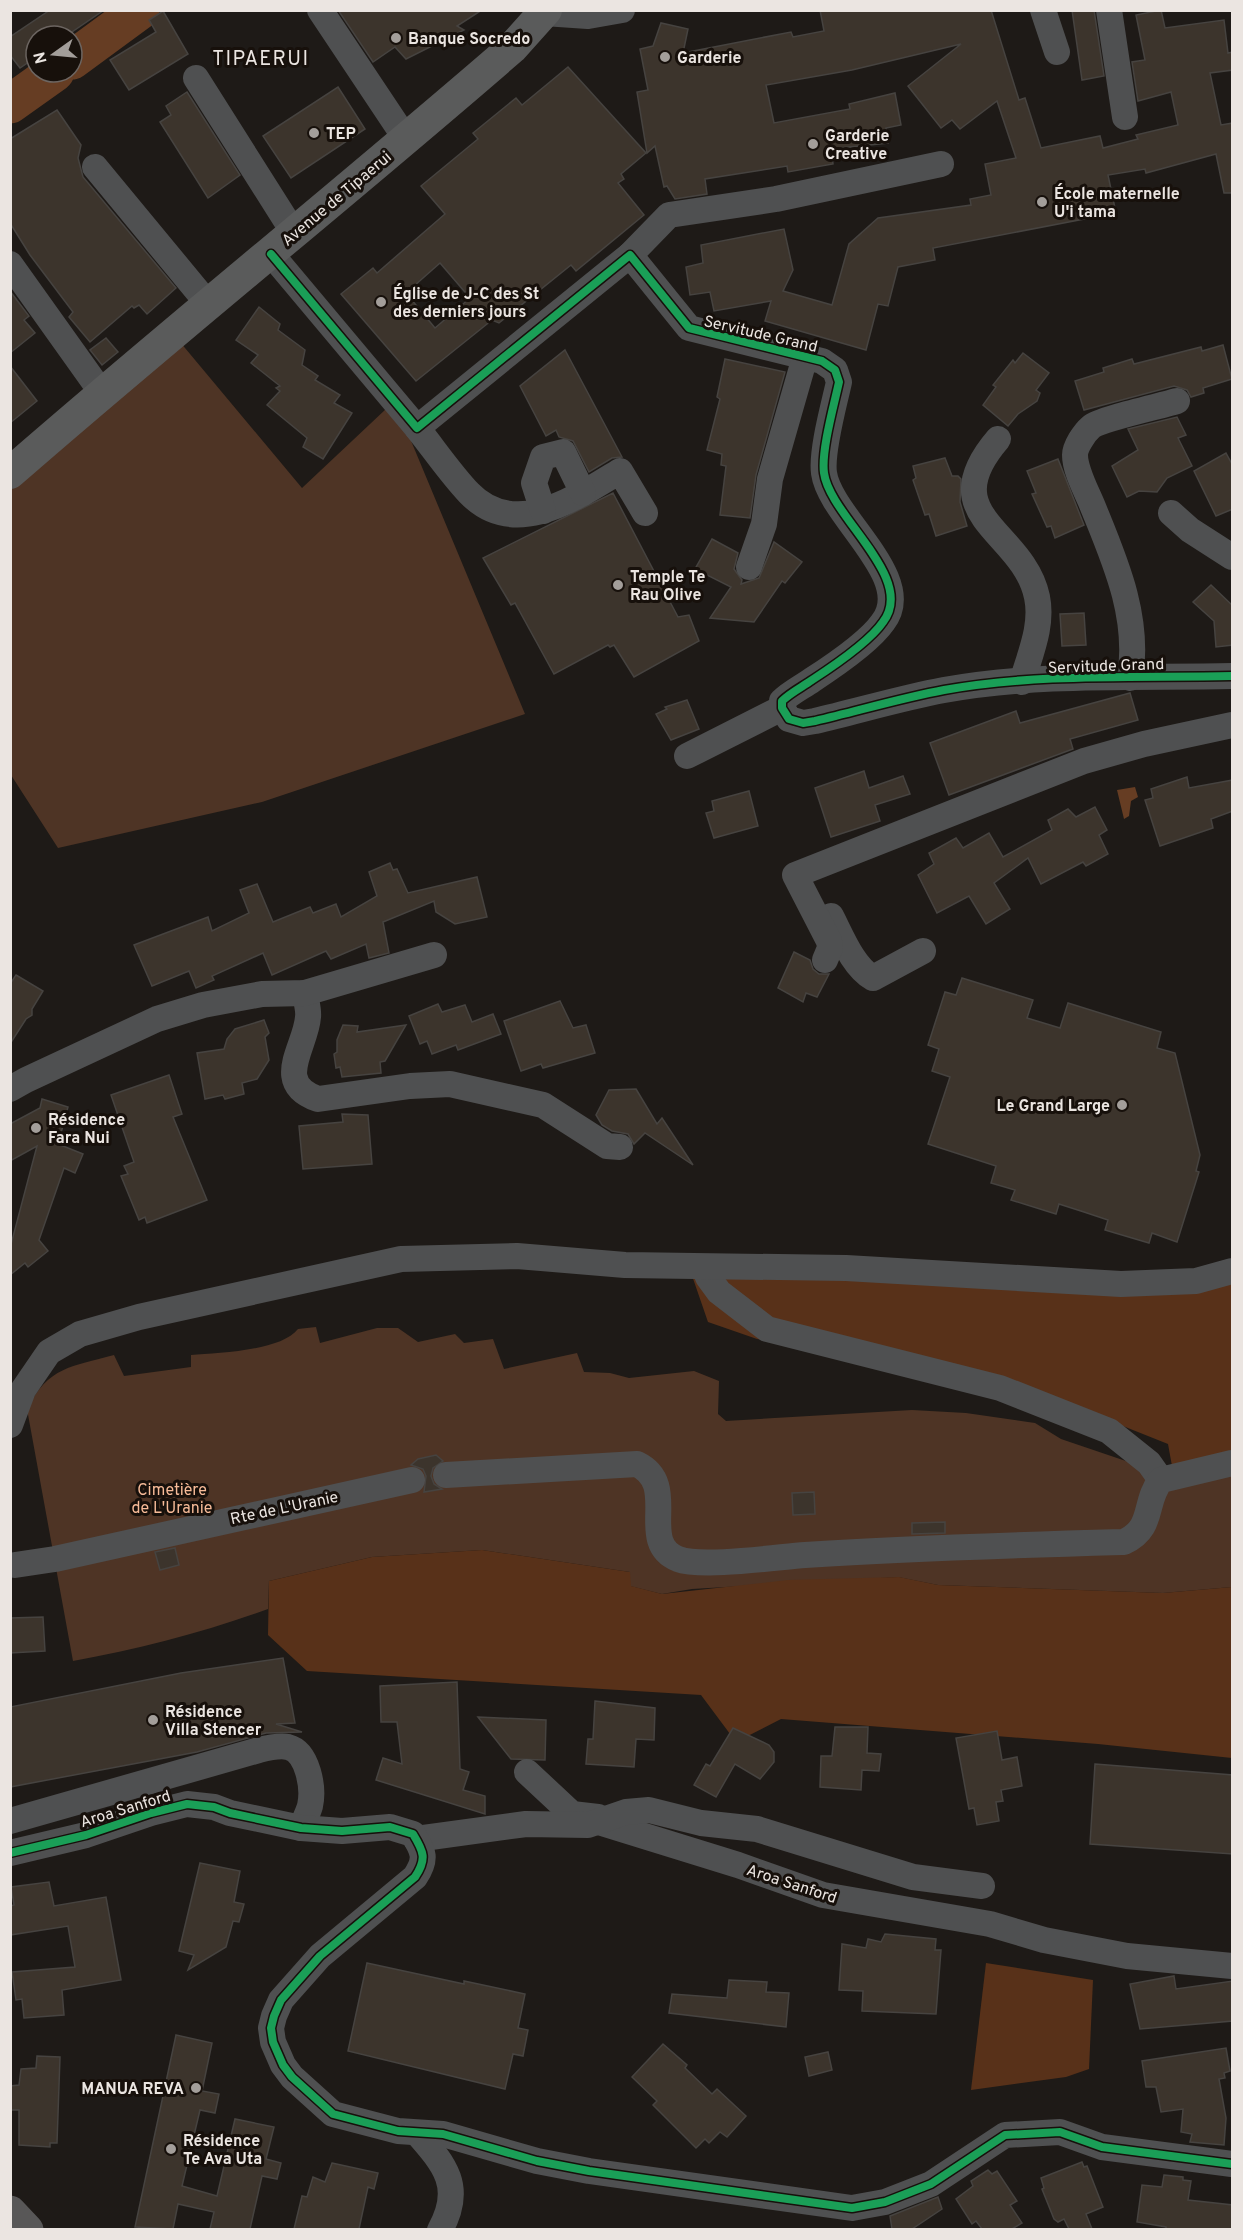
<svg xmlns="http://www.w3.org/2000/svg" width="1243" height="2240" font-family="Overpass,sans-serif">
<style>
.green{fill:#4e3425}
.forest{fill:#583119}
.water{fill:#663d23}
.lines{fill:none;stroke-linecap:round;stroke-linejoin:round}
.river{stroke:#663d23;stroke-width:39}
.building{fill:#3c342c;stroke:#464340;stroke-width:1.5;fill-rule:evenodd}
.minor{stroke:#4f5051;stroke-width:26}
.major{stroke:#5a5b5b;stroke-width:32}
.highway{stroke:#585757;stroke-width:33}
.cycleway-casing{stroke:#17100b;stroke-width:11}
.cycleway{stroke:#1a9f57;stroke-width:8}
.poi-dot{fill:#a39e9a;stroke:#17100b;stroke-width:2}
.labels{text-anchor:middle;stroke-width:6;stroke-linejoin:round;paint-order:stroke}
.poi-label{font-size:16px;font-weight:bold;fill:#ebe5e1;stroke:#17100b;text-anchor:start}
.street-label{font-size:16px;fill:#ebe5e1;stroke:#17100b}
.park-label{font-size:16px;fill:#f7bb98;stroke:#17100b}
.quarter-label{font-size:20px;letter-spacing:1.5px;fill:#ebe5e1;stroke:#17100b}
</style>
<rect width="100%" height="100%" fill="#1e1a17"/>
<g class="green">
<polygon points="175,336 302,488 386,409 409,436 525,714 262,802 58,848 11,775 10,477"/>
<path d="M 316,1327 L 320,1343 L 377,1328 L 398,1328 L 418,1342 L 455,1334 L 464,1343 L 493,1339 L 504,1369 L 577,1353 L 584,1372 L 610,1373 L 629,1378 L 694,1371 L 719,1381 L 718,1414 L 726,1421 L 912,1410 L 966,1413 L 1035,1423 L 1061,1439 L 1173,1477 L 1232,1466 L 1232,1587 L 1163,1593 L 938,1585 L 898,1577 L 692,1589 L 662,1594 L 630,1586 L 630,1572 L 482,1550 L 372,1557 L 269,1581 L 268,1609 C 205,1632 139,1649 73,1661 L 27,1409 C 49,1366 71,1367 114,1355 L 124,1376 L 191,1367 L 191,1355 C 218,1353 281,1351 298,1329 Z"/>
</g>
<g class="forest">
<polygon points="688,1264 1053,1282 1232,1270 1232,1466 1174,1477 1168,1444 1020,1385 757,1339 708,1322"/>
<polygon points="482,1550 630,1572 631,1586 662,1594 788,1580 899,1577 938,1585 1163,1593 1232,1587 1232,1758 1098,1744 781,1719 736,1742 701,1695 307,1671 268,1635 269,1581 372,1557"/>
<polygon points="986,1963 1093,1980 1089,2069 1066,2077 971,2090"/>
</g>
<polygon class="water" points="1135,787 1138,797 1131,801 1129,816 1124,819 1117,790"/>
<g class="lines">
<g class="river">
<polyline points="72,60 140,10"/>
<polyline points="10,104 55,72"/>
</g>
</g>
<g class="building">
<polygon points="50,10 104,10 66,36 36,36 36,57 20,68 10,55 10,37"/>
<polygon points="338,10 482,10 457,26 464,30 406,59 395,47 373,62"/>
<polygon points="820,10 991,10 1019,100 1025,98 1041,148 1100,136 1103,148 1138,139 1136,135 1178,125 1171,92 1138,101 1132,62 1145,60 1136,15 1161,10 1165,28 1224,20 1228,53 1233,52 1233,70 1210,73 1221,125 1233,123 1233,193 1224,193 1216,154 1146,173 1145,169 1108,175 1116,213 933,248 935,260 898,267 888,306 878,304 866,350 765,321 771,301 714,311 710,292 690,295 686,267 703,263 701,245 784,229 793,270 783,291 832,305 849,244 878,218 971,205 970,199 991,195 985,164 1016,158 997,101 960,129 952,120 941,128 908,86 961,44 852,70 766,85 774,123 850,109 849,104 895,93 901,125 886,128 888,143 831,149 833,164 788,172 787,166 705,179 707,194 675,199 667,186 664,187 655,146 647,153 637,92 648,90 640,49 653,46 661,23 688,29 683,53 791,32 793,37 824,31"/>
<polygon points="1072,10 1094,10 1104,76 1082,80"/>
<polygon points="163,11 188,54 129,90 110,60 156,32 149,20"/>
<path d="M 568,67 L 646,153 L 621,174 L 624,179 L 618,183 L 644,215 L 576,271 L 571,265 L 499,323 L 492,320 L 416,381 L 341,294 L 373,268 L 377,273 L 445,214 L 421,186 L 478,139 L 473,133 L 516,98 L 522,105 ZM 440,263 L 470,298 L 435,328 L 406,293 Z"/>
<polygon points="338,87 365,129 291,178 263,136"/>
<polygon points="187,92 240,175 208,198 160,122 171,115 166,106"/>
<polygon points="57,110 81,145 78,158 83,177 176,288 147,314 139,305 134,308 132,306 90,342 69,317 73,312 30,255 10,223 10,139"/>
<polygon points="10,291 29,316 24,320 35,333 10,353"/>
<polygon points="259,307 280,324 278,330 305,350 302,365 318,376 315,380 340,395 334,403 352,413 323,459 303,447 307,438 267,405 280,391 276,388 280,386 251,363 258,355 236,340"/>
<polygon points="106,338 118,352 102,365 90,350"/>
<polygon points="1223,345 1232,379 1203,388 1204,393 1191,397 1187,390 1174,386 1084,410 1075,381 1104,372 1103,368 1132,359 1134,364 1201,347 1202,351"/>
<polygon points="565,350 622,457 612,458 589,472 573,441 559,437 556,430 546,436 520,386"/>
<polygon points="1023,353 1049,373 1036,390 1040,393 1037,401 1018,414 1008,426 983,405 996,387 993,385 1013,360 1015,363"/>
<polygon points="725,359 785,372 756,475 750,518 720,515 726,466 721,465 722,454 707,450 720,399 717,397"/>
<polygon points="10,366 37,401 10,423"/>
<polygon points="1177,417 1186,435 1178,438 1192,466 1167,478 1157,492 1139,491 1127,497 1112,466 1138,450 1128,429"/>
<polygon points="1226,453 1233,466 1233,509 1216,516 1194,471"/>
<polygon points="945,458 952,476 958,476 961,479 960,502 967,526 936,536 929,514 925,515 913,480 916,478 913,466"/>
<polygon points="1058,459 1084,525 1055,538 1051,526 1047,527 1032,494 1036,493 1027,471"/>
<polygon points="613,493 678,617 689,615 699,641 634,677 614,645 610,647 608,645 554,674 515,603 511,605 483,558"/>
<polygon points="712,539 738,553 734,569 742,580 741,584 759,578 774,542 802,562 785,583 782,581 754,622 710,618 731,587 695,569"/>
<polygon points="1211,585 1233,606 1233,645 1216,647 1214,621 1193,602"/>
<polygon points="1084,613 1086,645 1062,646 1060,614"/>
<polygon points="1130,693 1138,720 1070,739 1073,749 949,795 930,743 1016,711 1020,723"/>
<polygon points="687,700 699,729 671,740 656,714 667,709 665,707"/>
<polygon points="864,771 869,788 903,776 910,794 875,805 880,821 831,837 815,788"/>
<polygon points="1187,777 1189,788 1233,780 1233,811 1211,819 1213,828 1160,846 1145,800 1153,798 1151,789"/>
<polygon points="749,791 758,826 714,838 706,813 714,811 712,801"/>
<polygon points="1095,807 1107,830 1099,835 1108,854 1086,866 1083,862 1041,884 1028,858 994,883 1010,909 986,924 969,896 937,913 918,875 934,864 929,853 956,838 963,848 989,833 1003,857 1052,830 1048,820 1068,809 1076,817"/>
<polygon points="390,863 393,870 397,869 408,893 477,877 487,917 455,924 436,912 434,901 383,922 389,953 369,958 366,944 331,959 326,951 272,975 263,953 212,976 214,980 196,988 189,971 152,986 134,945 208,917 212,931 249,913 240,890 257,884 273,922 310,907 313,913 336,904 341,917 377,896 369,872"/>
<polygon points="794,952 810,960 813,969 819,974 829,974 817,997 806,993 803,1002 778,988"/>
<polygon points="16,975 43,991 32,1009 32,1015 26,1019 10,1044 10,984"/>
<polygon points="962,978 1033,1000 1027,1018 1060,1028 1068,1003 1161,1032 1157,1048 1175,1053 1200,1155 1196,1171 1199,1172 1177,1242 1152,1233 1149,1243 1105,1230 1108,1220 1084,1212 1059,1204 1056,1214 1011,1200 1015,1190 991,1183 996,1166 928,1144 950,1077 932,1071 939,1049 928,1045 945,992 956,995"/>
<polygon points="560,1001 573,1028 586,1025 595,1053 543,1068 541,1064 521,1071 504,1021"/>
<polygon points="438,1004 442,1012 465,1005 472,1022 493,1014 501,1034 458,1050 456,1045 432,1054 427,1041 420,1044 409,1016"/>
<polygon points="264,1020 269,1033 265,1037 269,1060 257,1079 242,1083 244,1094 225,1099 223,1095 205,1099 197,1053 224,1049 227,1039 235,1029"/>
<polygon points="343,1025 358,1026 357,1032 406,1025 385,1061 380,1062 381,1073 342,1077 340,1067 336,1068 334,1054 337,1052 337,1040"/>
<polygon points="169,1075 182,1114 173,1117 207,1200 147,1223 145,1217 139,1220 121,1176 128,1174 124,1166 134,1162 111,1095"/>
<polygon points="636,1089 657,1124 662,1118 693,1165 645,1133 634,1144 628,1134 612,1131 602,1125 596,1115 609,1090"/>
<polygon points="42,1099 68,1107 58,1144 83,1154 75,1173 64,1168 39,1240 48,1251 28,1267 25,1263 10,1275 10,1248 37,1146 10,1161 10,1124 40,1108"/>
<polygon points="342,1114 368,1115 372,1164 303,1169 299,1126 343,1122"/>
<polygon points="436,1455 443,1461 433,1468 431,1476 434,1484 442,1489 424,1492 426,1476 423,1469 411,1465 418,1459"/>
<polygon points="814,1492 815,1514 793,1515 792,1493"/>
<polygon points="945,1522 945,1533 912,1534 912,1523"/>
<polygon points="175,1548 179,1565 160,1570 155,1552"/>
<polygon points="43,1617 45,1651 10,1653 10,1618"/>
<polygon points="283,1658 295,1723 276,1724 302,1732 266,1733 197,1752 10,1787 10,1707 181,1673"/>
<polygon points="457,1682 460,1769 469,1772 463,1790 485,1796 485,1814 376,1780 383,1758 402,1764 397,1722 381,1722 380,1686"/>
<polygon points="595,1701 655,1708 654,1740 636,1739 634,1767 586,1764 588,1739 593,1739"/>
<polygon points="478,1717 546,1720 545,1760 511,1759"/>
<polygon points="835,1727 868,1727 867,1753 881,1754 879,1771 862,1770 861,1790 820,1787 821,1756 832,1756"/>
<polygon points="733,1728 769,1745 774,1752 774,1762 760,1779 735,1764 716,1797 694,1785 706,1764 710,1766"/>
<polygon points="997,1731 1002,1760 1017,1757 1022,1786 1001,1790 1003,1801 996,1802 999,1821 977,1825 974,1808 969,1809 956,1738"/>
<polygon points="1095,1764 1233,1775 1233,1854 1090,1844"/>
<polygon points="200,1863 240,1871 234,1902 244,1904 239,1922 233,1921 226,1947 188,1970 194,1955 179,1951"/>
<polygon points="49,1882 54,1906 106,1897 121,1980 62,1990 64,2015 24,2018 22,1999 16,2000 12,1972 75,1967 68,1926 10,1935 10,1906 14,1905 11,1887"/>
<polygon points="885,1934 936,1939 935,1950 941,1950 936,2014 862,2011 863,1991 839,1990 842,1944 866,1948 868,1939 881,1942"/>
<polygon points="367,1963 464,1984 464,1981 525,1994 518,2028 528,2030 523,2056 513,2054 505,2089 348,2051"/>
<polygon points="1174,1976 1176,1989 1233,1981 1233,2021 1140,2029 1130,1984"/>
<polygon points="729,1980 767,1982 766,1992 789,1993 786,2027 669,2013 672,1994 727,1998"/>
<polygon points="176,2035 212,2043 202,2091 219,2094 215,2113 200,2110 182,2186 217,2196 235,2119 274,2127 266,2159 281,2163 277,2179 262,2176 250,2229 210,2229 214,2212 178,2204 173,2229 135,2227"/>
<polygon points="663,2044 687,2065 685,2068 712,2094 717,2089 746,2116 727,2137 720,2132 709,2143 705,2139 696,2148 653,2105 657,2101 632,2077"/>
<polygon points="1226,2048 1230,2071 1224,2073 1225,2078 1219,2079 1226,2118 1224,2145 1190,2142 1192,2134 1181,2132 1183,2109 1161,2112 1156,2087 1146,2087 1142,2061"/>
<polygon points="828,2052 832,2070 809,2076 805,2057"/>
<polygon points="37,2056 60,2057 57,2143 50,2143 50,2147 19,2145 19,2110 10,2110 10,2086 19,2085 21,2069 36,2068"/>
<polygon points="1082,2162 1084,2167 1087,2166 1103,2207 1086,2214 1092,2229 1069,2229 1064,2219 1058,2222 1054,2219 1042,2189 1044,2188 1041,2178"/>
<polygon points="332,2163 378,2173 374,2189 368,2187 359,2229 294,2229 302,2196 307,2197 313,2177 325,2182"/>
<polygon points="988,2170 992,2174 997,2171 1017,2201 1010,2205 1022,2223 1012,2229 982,2229 976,2221 972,2224 956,2199 973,2186 971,2181"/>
<polygon points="1164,2175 1183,2177 1183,2180 1191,2181 1188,2200 1233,2205 1233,2229 1166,2229 1166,2227 1137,2222 1142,2185 1162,2187"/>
<polygon points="938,2197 942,2209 912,2229 892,2229 890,2216"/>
</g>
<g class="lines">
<g class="minor">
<polyline points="320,10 406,139"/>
<polyline points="1043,10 1057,52"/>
<polyline points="1109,10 1125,117"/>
<polyline points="544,13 588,16 622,10"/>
<polyline points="196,78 294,233"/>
<polyline points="95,167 209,305"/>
<path d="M 271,254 L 417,428 L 630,255 L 689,328 L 822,361 L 835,370 L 839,382 C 834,405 821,451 824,473 C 830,517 917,578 883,622 C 870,641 832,667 812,680 C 802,687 790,693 782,701 L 782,708 L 789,719 L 803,723 L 815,721 C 858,711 901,698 944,690 C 1038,673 1137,678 1232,676"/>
<polyline points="630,255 669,215 776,199 941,164"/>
<polyline points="10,264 102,393"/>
<path d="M 417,428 C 434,449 450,473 469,493 C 515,541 577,497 620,471 L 645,513"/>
<path d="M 998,439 C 931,517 1023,530 1037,597 C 1043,626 1030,654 1022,682"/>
<polyline points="543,511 534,483 543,457 563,452 583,493"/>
<polyline points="1171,513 1190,530 1232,557"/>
<polyline points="749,567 764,524 770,479 805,357"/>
<path d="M 1130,678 C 1140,617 1115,561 1093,507 C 1087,492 1075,471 1075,455 C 1075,447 1084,433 1091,427 C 1100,419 1161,406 1177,401"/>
<polyline points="687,756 782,708"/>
<path d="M 831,916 C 841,935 853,967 873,978 L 923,951"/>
<polyline points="825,960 830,948 829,941 795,875 1084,761 1144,744 1232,725"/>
<path d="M 305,993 C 306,1001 309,1010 308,1017 C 306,1047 272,1083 318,1099 L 410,1086 L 450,1084 L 543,1105 L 607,1146 L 620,1147"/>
<polyline points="10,1089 26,1080 157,1019 203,1005 262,994 305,993 434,955"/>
<polyline points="704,1267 708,1277 719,1292 767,1329 1000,1388 1109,1431 1149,1463 1161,1480"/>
<polyline points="10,1425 23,1390 49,1352 80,1334 139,1317 401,1259 517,1256 625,1265 846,1268 1121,1284 1196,1281 1232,1271"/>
<path d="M 446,1475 L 637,1464 C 681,1485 636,1542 678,1559 C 702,1568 777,1557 805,1555 C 911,1548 1018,1545 1124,1542 C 1155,1528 1143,1502 1161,1480 L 1232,1463"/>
<polyline points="15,1565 55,1559 412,1480"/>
<polyline points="527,1772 572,1814 598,1817"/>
<path d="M 10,1821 L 259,1750 C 267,1748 279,1745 288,1747 C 308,1752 314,1788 310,1806 C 308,1813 304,1821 301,1828"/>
<polyline points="599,1822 738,1865 823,1895 990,1924 1044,1940 1127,1956 1232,1966"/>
<polyline points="416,1839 526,1824 588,1825 626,1812 649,1810 701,1823 757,1829 913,1877 982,1886"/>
<path d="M 10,1853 L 86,1835 L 151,1813 L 187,1804 L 214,1807 L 230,1813 L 301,1828 L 342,1831 L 390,1827 L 413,1834 C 424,1852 427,1859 415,1877 L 320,1956 L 281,2000 L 274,2016 L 271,2028 L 273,2042 L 283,2065 L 292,2077 L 333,2114 L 398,2131 L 443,2134 L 537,2161 L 589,2171 L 852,2208 L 885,2202 L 931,2184 L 1005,2135 L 1060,2132 L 1102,2147 L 1232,2164"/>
<path d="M 417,2133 C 445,2165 464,2187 440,2230"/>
</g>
<path class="major" d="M 10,473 C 175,329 346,192 512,48 L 546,10"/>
<polyline class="highway" points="10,2212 27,2230"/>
<g class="cycleway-casing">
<g id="cycleway">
<path d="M 271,254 L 417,428 L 630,255 L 689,328 L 822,361 L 835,370 L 839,382 C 834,405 821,451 824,473 C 830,517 917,578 883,622 C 870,641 832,667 812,680 C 802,687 790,693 782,701 L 782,708 L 789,719 L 803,723 L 815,721 C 858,711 901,698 944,690 C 1038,673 1137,678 1232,676"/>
<path d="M 10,1853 L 86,1835 L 151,1813 L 187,1804 L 214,1807 L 230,1813 L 301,1828 L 342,1831 L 390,1827 L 413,1834 C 424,1852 427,1859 415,1877 L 320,1956 L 281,2000 L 274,2016 L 271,2028 L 273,2042 L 283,2065 L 292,2077 L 333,2114 L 398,2131 L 443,2134 L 537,2161 L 589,2171 L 852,2208 L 885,2202 L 931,2184 L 1005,2135 L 1060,2132 L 1102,2147 L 1232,2164"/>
</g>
</g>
<use href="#cycleway" class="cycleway"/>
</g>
<g class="poi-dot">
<circle cx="396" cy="38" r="6"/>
<circle cx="665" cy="57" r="6"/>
<circle cx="314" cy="133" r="6"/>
<circle cx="813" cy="144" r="6"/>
<circle cx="1042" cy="202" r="6"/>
<circle cx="381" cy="302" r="6"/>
<circle cx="618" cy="585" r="6"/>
<circle cx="1122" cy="1105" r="6"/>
<circle cx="36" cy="1128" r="6"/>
<circle cx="153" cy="1720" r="6"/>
<circle cx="196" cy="2088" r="6"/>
<circle cx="171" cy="2149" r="6"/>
</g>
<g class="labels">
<g class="poi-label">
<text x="408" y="44">Banque Socredo</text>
<text x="677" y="63">Garderie</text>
<text x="326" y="139">TEP</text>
<text x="825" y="141">Garderie<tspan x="825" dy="18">Creative</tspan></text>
<text x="1054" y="199">École maternelle<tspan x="1054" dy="18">U'i tama</tspan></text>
<text x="393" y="299">Église de J-C des St<tspan x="393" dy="18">des derniers jours</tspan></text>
<text x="630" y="582">Temple Te<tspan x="630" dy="18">Rau Olive</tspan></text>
<text x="1110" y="1111" text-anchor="end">Le Grand Large</text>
<text x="48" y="1125">Résidence<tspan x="48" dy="18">Fara Nui</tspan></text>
<text x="165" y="1717">Résidence<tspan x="165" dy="18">Villa Stencer</tspan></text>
<text x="184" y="2094" text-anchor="end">MANUA REVA</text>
<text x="183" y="2146">Résidence<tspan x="183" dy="18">Te Ava Uta</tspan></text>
</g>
<g class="street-label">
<text transform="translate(336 198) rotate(-40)" y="6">Avenue de Tipaerui</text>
<text transform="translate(761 333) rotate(13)" y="6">Servitude Grand</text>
<text transform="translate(1106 665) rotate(-2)" y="6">Servitude Grand</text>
<text transform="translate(284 1507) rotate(-12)" y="6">Rte de L'Uranie</text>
<text transform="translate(125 1808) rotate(-17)" y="6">Aroa Sanford</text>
<text transform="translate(792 1883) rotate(18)" y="6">Aroa Sanford</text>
</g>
<g class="park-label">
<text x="172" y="1495">Cimetière<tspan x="172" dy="18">de L'Uranie</tspan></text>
</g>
<g class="quarter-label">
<text x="261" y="65">TIPAERUI</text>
</g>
</g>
<rect width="1243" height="2240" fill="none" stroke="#ebe5e1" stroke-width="24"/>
<g transform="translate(54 54) rotate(255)"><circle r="28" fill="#17100b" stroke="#6c6561" stroke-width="1.5"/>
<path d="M0-4.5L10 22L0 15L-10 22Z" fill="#a39e9a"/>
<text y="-9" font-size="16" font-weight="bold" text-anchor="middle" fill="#ebe5e1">N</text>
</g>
</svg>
